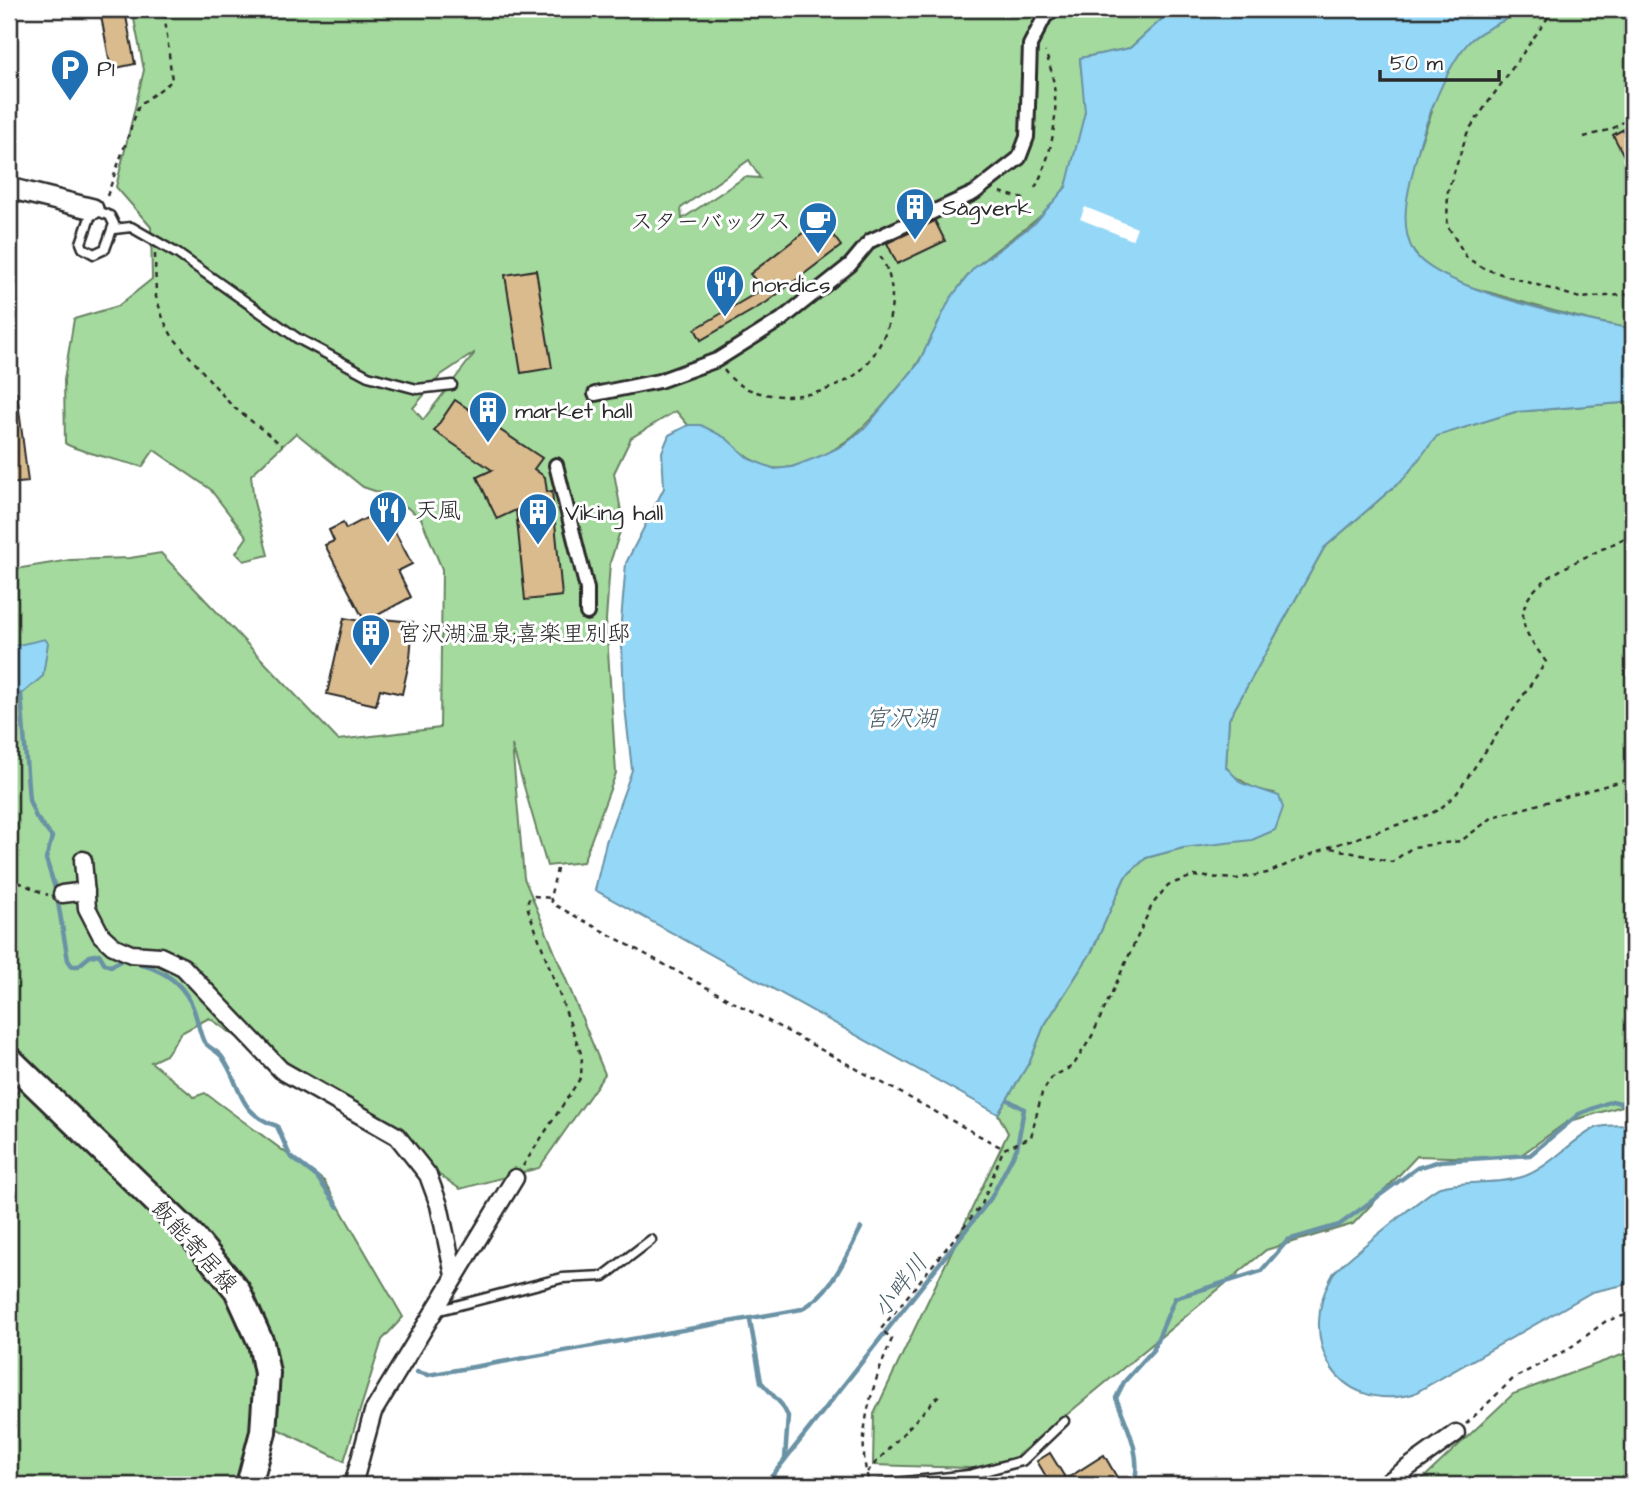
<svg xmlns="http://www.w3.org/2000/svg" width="1642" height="1494" font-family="'Architects Daughter','Klee One',sans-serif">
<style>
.green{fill:#a4da9d;stroke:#688264;stroke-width:2;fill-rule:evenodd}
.water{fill:#94d7f6;stroke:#6a92a5;stroke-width:2}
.pier{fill:#fff}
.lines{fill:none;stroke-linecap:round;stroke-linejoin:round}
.stream{stroke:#6a92a5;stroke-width:4.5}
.building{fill:#dabb8d;stroke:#2b2b2b;stroke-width:2}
.service-casing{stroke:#2b2b2b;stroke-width:13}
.pedestrian-casing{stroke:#2b2b2b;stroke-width:18}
.minor-casing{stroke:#2b2b2b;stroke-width:21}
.tertiary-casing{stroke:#2b2b2b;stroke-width:24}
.primary-casing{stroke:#2b2b2b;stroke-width:30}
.path{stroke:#2b2b2b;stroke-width:2.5;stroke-dasharray:5 5;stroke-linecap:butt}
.service{stroke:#fff;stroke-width:8}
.pedestrian{stroke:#fff;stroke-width:12}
.minor{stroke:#fff;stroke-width:16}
.tertiary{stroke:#fff;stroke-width:19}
.primary{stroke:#fff;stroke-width:24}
.labels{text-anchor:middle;stroke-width:6;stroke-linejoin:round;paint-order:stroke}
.poi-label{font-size:23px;fill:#2b2b2b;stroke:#fff;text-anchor:start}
.street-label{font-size:23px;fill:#2b2b2b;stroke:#fff}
.water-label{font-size:24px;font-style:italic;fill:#4a5f68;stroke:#fff}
</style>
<rect width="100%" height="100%" fill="#fff"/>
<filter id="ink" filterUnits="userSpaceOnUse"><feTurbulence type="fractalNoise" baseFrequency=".0143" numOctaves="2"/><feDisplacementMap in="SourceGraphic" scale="14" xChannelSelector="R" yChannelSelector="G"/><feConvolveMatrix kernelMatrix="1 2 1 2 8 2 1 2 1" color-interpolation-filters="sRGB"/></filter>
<g filter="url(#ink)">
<g class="green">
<path d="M 132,9 L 1173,9 L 1130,48 L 1080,58 C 1081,75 1086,95 1085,112 C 1084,127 1072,177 1064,189 C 1041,225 1002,240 973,270 C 948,296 937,330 919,361 C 912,373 901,384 893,394 C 864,429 836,457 791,467 C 747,478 729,424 688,425 L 676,411 L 631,438 L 614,473 L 623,522 L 610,563 L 606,620 L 616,773 L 583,862 L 547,866 L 512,745 L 524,878 L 605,1074 L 539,1168 L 460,1189 L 209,1018 L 181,1033 L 166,1055 L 151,1062 L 194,1097 L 205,1093 L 324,1181 L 403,1317 L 382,1340 L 344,1461 L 259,1420 L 238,1485 L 9,1485 L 9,1101 L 18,1091 L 20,1054 L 9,1041 L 9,570 L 70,560 L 130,558 L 161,553 L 338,740 L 440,728 L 442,569 L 421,518 L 393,497 L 363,487 L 296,433 L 251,475 L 254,502 L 268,555 L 244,561 L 236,553 L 247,537 L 210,489 L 154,450 L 142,467 C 127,462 71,450 65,443 L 64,380 L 74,319 L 118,306 L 152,279 L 151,227 L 116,187 L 144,70 ZM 749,160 L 760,178 L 745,177 L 682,219 L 681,208 ZM 474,353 L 474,354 L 423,420 L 413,408 L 441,375 Z"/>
<path d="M 1272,9 L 1633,9 L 1633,329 C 1587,321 1543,308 1498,295 C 1478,289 1455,284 1437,273 C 1424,265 1411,253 1407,237 C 1398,198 1418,149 1432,112 Z"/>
<polygon points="1633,402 1633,1103 1567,1122 1521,1155 1484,1158 1417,1156 1353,1224 1266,1250 1001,1469 873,1465 874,1414 1008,1133 998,1114 1030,1061 1044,1026 1092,951 1125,877 1146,858 1183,848 1274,793 1255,789 1231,774 1226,767 1229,719 1324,548 1404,478 1436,436 1515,412"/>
<polygon points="1633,1351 1633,1485 1416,1485 1513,1394"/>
</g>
<g class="water">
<path d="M 1173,9 L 1521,9 C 1507,22 1485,27 1471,40 C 1448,62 1424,124 1417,155 C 1410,184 1398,220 1412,249 C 1431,289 1589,321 1633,329 L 1633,402 L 1515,412 L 1437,436 L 1404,478 L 1324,548 L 1229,719 L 1226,767 L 1241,783 L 1279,796 L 1283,808 L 1275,830 L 1252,840 L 1183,848 L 1146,858 L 1125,877 L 1092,951 L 1044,1026 L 1030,1061 L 998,1114 L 595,890 L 606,842 L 632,770 L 624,698 L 621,621 L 626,563 L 664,488 L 662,452 L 669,435 L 688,425 L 701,425 L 726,438 L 749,459 L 775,469 L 792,467 L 823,455 L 844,445 L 866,427 L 918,364 L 950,299 L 974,268 L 1035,223 L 1066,187 L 1085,112 L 1080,58 L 1130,48 Z"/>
<polygon points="45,639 48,643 43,676 16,699 9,698 9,647"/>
<path d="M 1633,1125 L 1633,1283 L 1592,1292 L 1413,1394 C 1335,1414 1296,1338 1333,1274 C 1338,1266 1432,1189 1440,1187 C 1467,1180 1499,1185 1525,1176 C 1551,1166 1571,1140 1596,1128 C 1606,1124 1622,1126 1633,1125 Z"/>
</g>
<polygon class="pier" points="1085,207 1137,228 1132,240 1080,219"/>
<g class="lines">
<g class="stream">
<polyline points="21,694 29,800 36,817 52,837 46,859 56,891 68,960 72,966 78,966 90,956 99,954 105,964 111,966 124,959"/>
<path d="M 132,961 C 158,969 178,977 191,1003 C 197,1015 198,1028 203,1040 C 206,1047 217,1050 222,1057 C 242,1085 236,1113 277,1126 L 290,1156 L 317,1177 L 338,1207"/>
<polyline points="750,1320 761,1382 782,1405 788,1416 785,1459"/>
<path d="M 417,1372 L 428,1375 L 802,1309 C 833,1291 845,1258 861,1228"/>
<polyline points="765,1485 991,1198 1017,1148 1024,1109 1008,1100"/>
<path d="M 1133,1485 C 1144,1459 1126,1423 1116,1398 L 1124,1382 L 1153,1350 L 1175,1298 L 1261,1271 L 1288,1240 L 1339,1225 L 1417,1168 L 1440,1161 L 1530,1155 L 1579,1114 L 1612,1101 L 1633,1106"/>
</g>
</g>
<g class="building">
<polygon points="125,11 135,64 111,69 101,16"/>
<polygon points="1633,124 1633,151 1624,156 1613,135"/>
<polygon points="821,219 841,246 767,302 701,340 695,329 763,289 750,274"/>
<polygon points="935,221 945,241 897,264 887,243"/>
<polygon points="536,270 552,368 521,373 505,275"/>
<polygon points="9,393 17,393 28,482 9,484"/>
<polygon points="455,400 542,458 534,469 545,477 547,492 552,491 562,596 525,600 516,510 497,519 477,477 492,470 434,431"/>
<polygon points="383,509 412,564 398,571 411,597 372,618 413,622 410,658 402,694 380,689 376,705 327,694 344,618 365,622 325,545 334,541 329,530 343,523 346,529"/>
<polygon points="1050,1453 1066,1479 1104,1455 1118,1479 1107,1485 1051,1485 1037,1461"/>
</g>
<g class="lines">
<g class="service-casing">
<g id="service">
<polygon points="93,209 110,216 114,224 105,249 94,254 83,248 81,243"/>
<polyline points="114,229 131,227 178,254 297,338 368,376 417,389 452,385"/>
<polyline points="436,1311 562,1278 604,1276 651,1240"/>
<polyline points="878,1485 969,1475 1022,1461 1064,1421"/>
</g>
</g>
<g class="pedestrian-casing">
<g id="pedestrian">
<polyline points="595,394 659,381 717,360 782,319 850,265 870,241 974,193 1019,158 1027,137 1030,45 1045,16 1056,9"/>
<polyline points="556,465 587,589 587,613"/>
</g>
</g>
<g class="minor-casing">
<g id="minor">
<polyline points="83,860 87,908 101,935 113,946 131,954 160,956 183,967 281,1070 397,1136 428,1175 439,1205 454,1275"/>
<polyline points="62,894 86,891"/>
<polyline points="353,1485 373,1412 515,1178"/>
<polyline points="1384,1485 1456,1433"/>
</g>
</g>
<g class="tertiary-casing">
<polyline id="tertiary" points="9,188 93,209"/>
</g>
<g class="primary-casing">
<polyline id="primary" points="9,1059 192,1236 237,1290 261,1343 267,1373 263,1432 249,1485"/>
</g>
<g class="path">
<polyline points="1554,9 1468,131 1448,190 1447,225 1467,258 1485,269 1580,298 1633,294"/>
<polyline points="1584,137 1612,129 1633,116"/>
<path d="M 1035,188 C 1056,148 1063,95 1045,52"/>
<polyline points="1000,192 1027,200"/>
<polyline points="107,196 139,105 172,81 164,9"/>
<polyline points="155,254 156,297 164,321 172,336 232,406 282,445"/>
<path d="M 724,370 C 751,409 830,400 861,370 C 891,340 904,289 878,253"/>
<polyline points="1331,848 1392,862 1413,847 1461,841 1493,817 1633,778"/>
<path d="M 557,869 L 550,898 L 553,904 L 1004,1149 L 1031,1137 L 1042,1093 L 1052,1077 L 1073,1066 L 1092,1036 L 1152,905 L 1168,885 L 1193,876 L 1236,879 L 1267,873 L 1329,847 L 1425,816 L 1440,809 L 1457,793 L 1546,662 C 1539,651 1526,636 1524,624 C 1513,577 1602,554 1633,533"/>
<polyline points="9,878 48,895"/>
<polyline points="523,1166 581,1077 582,1056 528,909 528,900 534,896 550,898"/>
<polyline points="1466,1424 1514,1378 1567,1350 1606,1321 1633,1313"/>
<polyline points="867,1472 941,1393"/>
<path d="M 868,1479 C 855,1433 874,1381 892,1339 L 881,1329 L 982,1204 L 1003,1150"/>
</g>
<use href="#service" class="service"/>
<use href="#pedestrian" class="pedestrian"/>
<use href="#minor" class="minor"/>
<use href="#tertiary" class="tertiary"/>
<use href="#primary" class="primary"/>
</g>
</g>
<defs>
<g id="parking-pin" transform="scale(2.0125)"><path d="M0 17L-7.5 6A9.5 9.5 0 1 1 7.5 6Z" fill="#1f6fb2" stroke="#fff"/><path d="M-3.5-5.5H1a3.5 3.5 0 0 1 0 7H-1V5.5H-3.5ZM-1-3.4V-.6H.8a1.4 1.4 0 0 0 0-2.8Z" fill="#fff"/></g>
<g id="building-pin" transform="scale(2.0125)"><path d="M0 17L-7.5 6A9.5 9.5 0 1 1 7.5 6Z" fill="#1f6fb2" stroke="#fff"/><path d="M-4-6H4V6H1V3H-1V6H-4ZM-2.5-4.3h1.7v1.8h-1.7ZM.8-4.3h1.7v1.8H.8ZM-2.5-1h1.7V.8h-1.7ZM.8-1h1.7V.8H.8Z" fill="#fff"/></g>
<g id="cafe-pin" transform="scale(2.0125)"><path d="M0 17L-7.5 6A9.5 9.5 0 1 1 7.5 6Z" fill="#1f6fb2" stroke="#fff"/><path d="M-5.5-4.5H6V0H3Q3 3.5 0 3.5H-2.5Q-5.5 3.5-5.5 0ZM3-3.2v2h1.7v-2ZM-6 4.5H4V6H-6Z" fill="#fff"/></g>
<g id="restaurant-pin" transform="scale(2.0125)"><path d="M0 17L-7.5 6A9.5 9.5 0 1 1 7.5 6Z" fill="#1f6fb2" stroke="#fff"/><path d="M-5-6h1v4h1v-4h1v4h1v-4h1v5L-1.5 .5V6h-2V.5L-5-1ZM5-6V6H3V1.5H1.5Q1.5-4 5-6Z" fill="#fff"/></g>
</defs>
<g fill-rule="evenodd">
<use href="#parking-pin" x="70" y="68"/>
<use href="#building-pin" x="915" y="207"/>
<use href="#cafe-pin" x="818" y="221"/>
<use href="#restaurant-pin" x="725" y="284"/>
<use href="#building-pin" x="488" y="410"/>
<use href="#restaurant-pin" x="388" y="510"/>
<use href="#building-pin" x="538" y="512"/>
<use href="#building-pin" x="371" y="633"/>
</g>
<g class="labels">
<g class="poi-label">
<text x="97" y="76">P1</text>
<text x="942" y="215">Sågverk</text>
<text x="791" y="229" text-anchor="end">スターバックス</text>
<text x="752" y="292">nordics</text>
<text x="515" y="418">market hall</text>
<text x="415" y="518">天風</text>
<text x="565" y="520">Viking hall</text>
<text x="398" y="641">宮沢湖温泉;喜楽里別邸</text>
</g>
<g class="street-label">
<text transform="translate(195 1246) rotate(48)" y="8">飯能寄居線</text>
</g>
<g class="water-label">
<text x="901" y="726">宮沢湖</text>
<text transform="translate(900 1286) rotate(-52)" y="8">小畔川</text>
</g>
</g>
<rect width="1642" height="1494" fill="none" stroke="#fff" stroke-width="35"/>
<rect x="18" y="18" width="1607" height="1459" fill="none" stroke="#2b2b2b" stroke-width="2.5" filter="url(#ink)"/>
<path d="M1380 70v10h119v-10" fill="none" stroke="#2b2b2b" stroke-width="3.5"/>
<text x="1390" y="70" font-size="21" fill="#2b2b2b" stroke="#ffffff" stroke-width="5" paint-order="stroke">50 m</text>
</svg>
